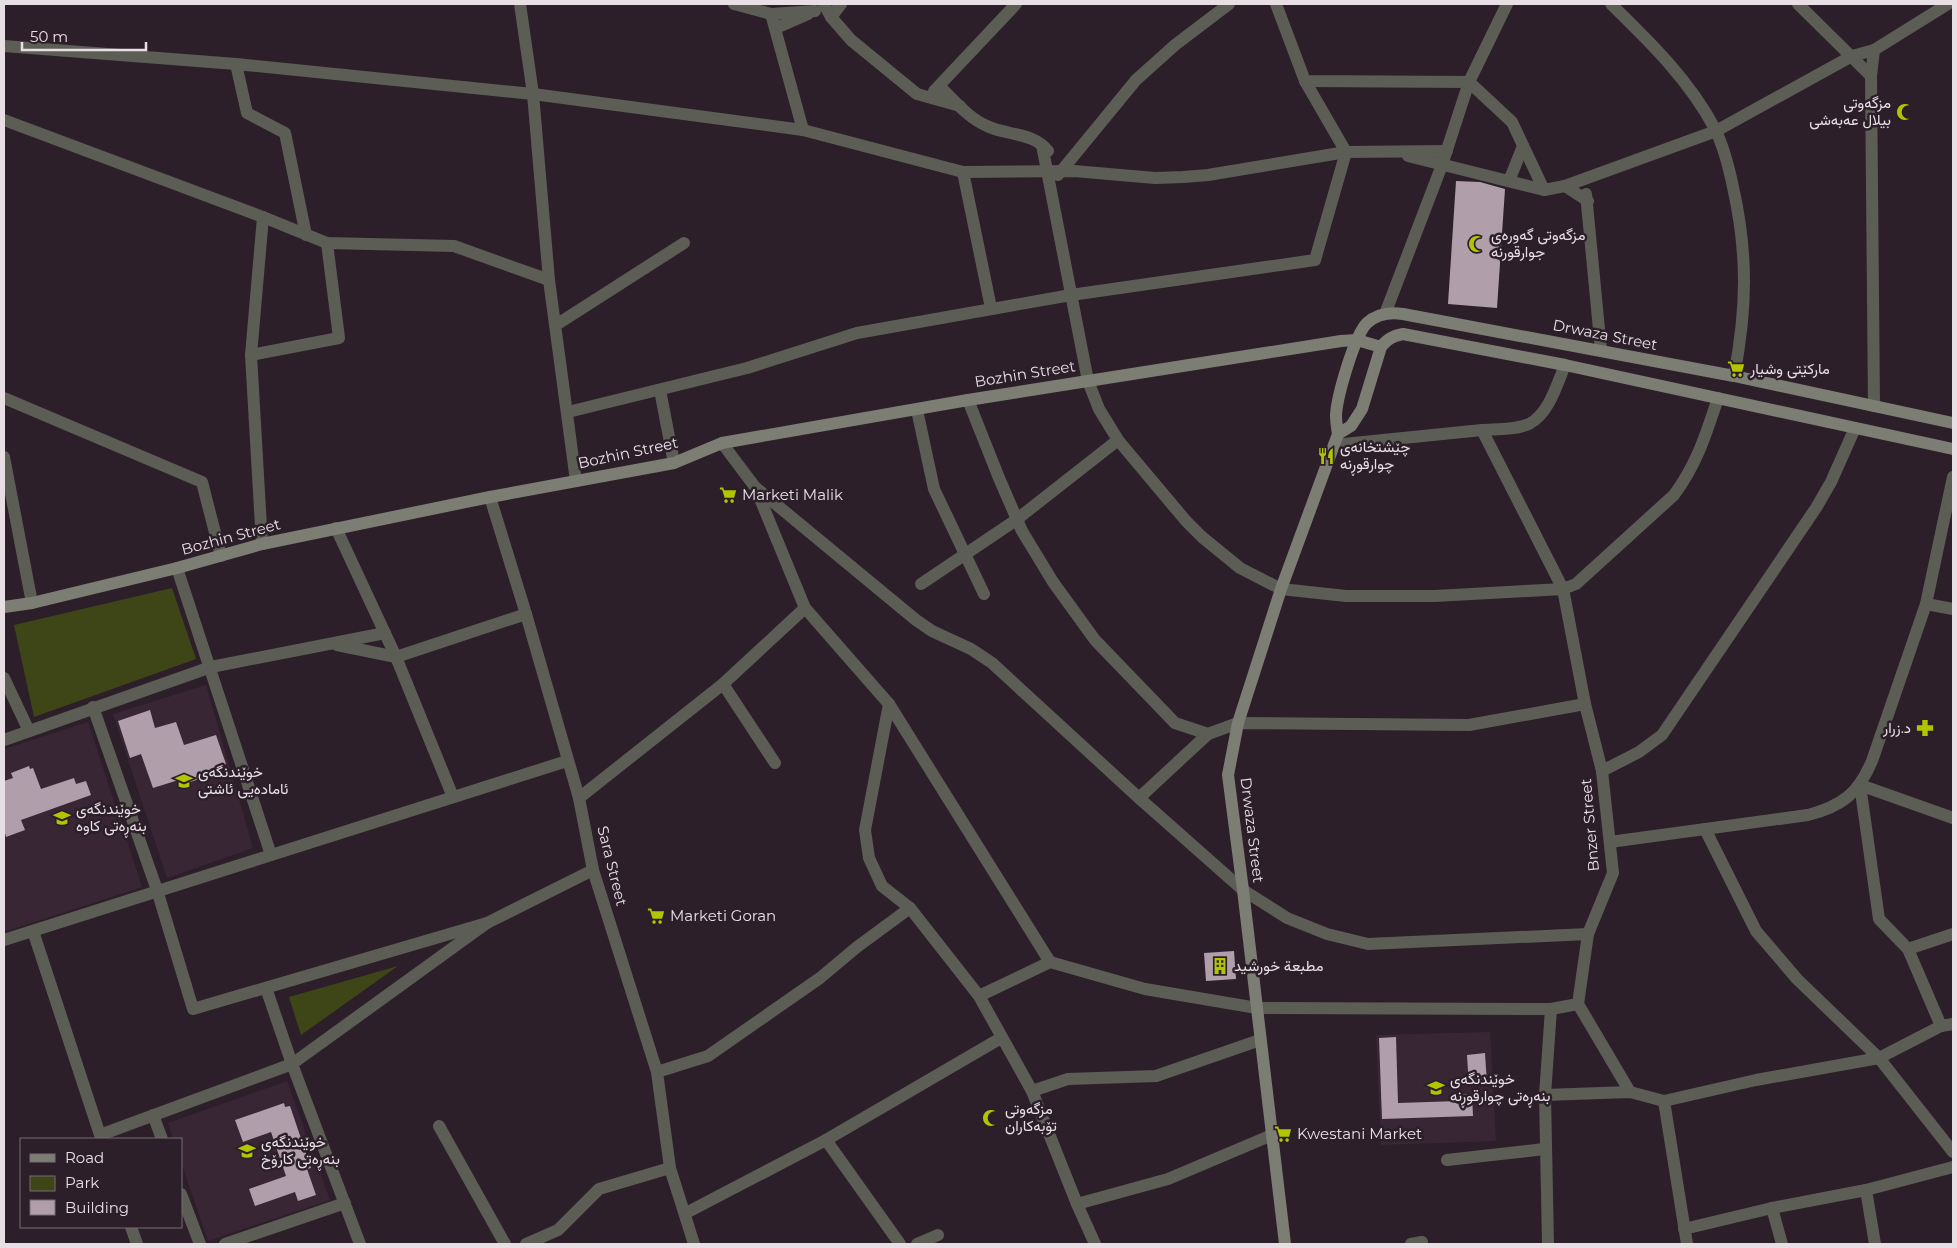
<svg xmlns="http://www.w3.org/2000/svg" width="1957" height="1248" font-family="Montserrat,Vazirmatn,sans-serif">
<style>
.built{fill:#392634}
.green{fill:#3e4517}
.building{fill:#b09fab}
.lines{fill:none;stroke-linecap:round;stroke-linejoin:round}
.street{stroke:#5c5e56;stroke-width:12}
.secondary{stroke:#7c7e73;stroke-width:12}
.labels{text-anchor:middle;stroke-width:5;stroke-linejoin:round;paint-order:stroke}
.poi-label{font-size:15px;fill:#e8dfe5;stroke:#2c1f29;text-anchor:start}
.street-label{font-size:15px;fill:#e8dfe5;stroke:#2c1f29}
</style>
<rect width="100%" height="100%" fill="#2c1f29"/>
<g class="built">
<polygon points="206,685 253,848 167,878 113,714"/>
<polygon points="88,722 142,887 4,932 4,749"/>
<polygon points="1490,1032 1496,1141 1381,1145 1376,1035"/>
<polygon points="287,1081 330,1200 208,1241 181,1162 181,1139 173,1139 168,1123"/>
</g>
<g class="green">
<polygon points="172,588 196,659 34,717 14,625"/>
<polygon points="398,966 301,1035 289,997"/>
</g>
<g class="building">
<polygon points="1456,181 1480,182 1505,189 1497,308 1448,304"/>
<polygon points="150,710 155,728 176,722 184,745 216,735 226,764 210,769 212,775 190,782 188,777 153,788 141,754 130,758 118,721"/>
<polygon points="29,766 30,769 33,768 41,789 74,778 76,784 86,781 91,795 21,820 25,830 6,837 4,829 4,781 13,778 11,773"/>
<polygon points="1234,951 1236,979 1206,981 1204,953"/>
<polygon points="1396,1037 1398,1103 1459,1101 1458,1095 1472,1094 1473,1116 1382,1119 1379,1038"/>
<polygon points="1485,1053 1487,1084 1469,1086 1467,1055"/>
<polygon points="284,1103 285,1107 290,1106 311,1168 307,1169 316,1195 298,1201 295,1192 255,1206 249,1189 286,1176 271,1132 243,1142 235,1120"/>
</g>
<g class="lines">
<g class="street">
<polyline points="520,4 533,94 549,280 576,481"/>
<polyline points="734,4 771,14 815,11"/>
<polyline points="824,4 831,17 851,40 917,94 960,106"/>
<polyline points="1276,4 1305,81 1469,82 1512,122 1544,190 1565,186 1588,201"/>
<path d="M 1611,4 C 1650,42 1690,81 1715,129 C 1724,147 1729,168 1733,187 C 1748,254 1747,309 1734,376"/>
<polyline points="1798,4 1871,76"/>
<polyline points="771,14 803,130"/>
<polyline points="831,17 841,4"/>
<polyline points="776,28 808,14"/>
<polyline points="4,46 236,64 533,94 803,130 963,172 1074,171 1155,178 1183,177 1208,175 1346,152 1447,151"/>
<polyline points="1874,50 1871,76 1874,406"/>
<polyline points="236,64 247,113 285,133 306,235"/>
<path d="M 939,86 C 954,100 968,118 987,126 C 1008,136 1033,132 1048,151"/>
<polyline points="934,91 1016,4"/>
<polyline points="4,120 263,217 327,243 454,246 549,280"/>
<path d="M 1042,145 L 1088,381 L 1099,409 L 1118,440 L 1186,521 L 1202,537 L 1240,568 L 1281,589 L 1346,596 L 1435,596 L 1563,589 L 1576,584 L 1674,495 C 1697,464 1706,434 1718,398"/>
<polyline points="1408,156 1544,190"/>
<polyline points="963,172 991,308"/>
<polyline points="1058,175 1136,80 1175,45 1229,4"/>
<polyline points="1509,181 1523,146"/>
<polyline points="1565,186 1716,131 1852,56 1874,50 1948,4"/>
<polyline points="1586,194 1601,350"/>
<polyline points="1385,314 1442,165 1469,82 1507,4"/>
<polyline points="556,325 684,243"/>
<polyline points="251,355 339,338 327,243"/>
<polyline points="660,390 674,463"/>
<polyline points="4,398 202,482 221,556"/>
<polyline points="968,400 999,478 1022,531 1053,582 1095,640 1175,723 1208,734 1238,723 1469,725 1585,704"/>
<polyline points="917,410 934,489 984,594"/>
<polyline points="568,412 747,368 857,333 1071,295 1315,260 1346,152 1305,81"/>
<polyline points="1482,430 1563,589 1585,704 1602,771 1613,873 1588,934 1578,1004 1551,1009 1545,1095 1548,1244"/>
<polyline points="722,443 755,487 916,620 932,631 971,649 992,663 1139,798 1243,890 1287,918 1327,934 1368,944 1588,934"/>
<path d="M 1334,445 L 1482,430 C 1496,429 1515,430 1529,424 C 1549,414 1557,384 1565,365"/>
<polyline points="4,457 32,603"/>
<polyline points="756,489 805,608 889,704 1050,962"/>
<polyline points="490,497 526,614 579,798 593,870 657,1072 670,1168 694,1244"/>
<polyline points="336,528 396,657 453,797"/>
<polyline points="262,544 251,355 263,217"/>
<polyline points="177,568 271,855"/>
<polyline points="921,584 1016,520 1118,440"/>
<polyline points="1926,604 1953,609"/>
<polyline points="337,645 396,657 526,614"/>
<polyline points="4,678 29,731"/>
<polyline points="723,684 775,763"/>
<polyline points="889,704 865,830 869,858 882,886 910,908 979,996 1032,1091 1077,1204 1095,1244"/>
<polyline points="93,707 157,890 193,1009 487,923"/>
<polyline points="4,740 211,667 385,633"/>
<polyline points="1602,771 1639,752 1662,735 1816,508 1831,482 1855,428"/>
<polyline points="579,798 723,684 805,608"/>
<polyline points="1139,798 1208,734"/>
<polyline points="1953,818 1860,785 1879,919 1908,949 1953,934"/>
<polyline points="1705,829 1756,931 1797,979 1879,1058 1953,1152"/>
<path d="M 1610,842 L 1808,815 C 1842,806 1858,794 1872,761 L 1926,604 L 1953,477"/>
<polyline points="33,931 100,1135 292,1064 360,1244"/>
<polyline points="4,940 567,761"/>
<polyline points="1908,949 1941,1026"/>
<polyline points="266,988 292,1064 487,923 593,870"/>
<polyline points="979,996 1050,962 1145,989 1257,1008 1551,1009"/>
<polyline points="1578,1004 1630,1092"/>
<polyline points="657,1072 708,1056 820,978 857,947 910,908"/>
<polyline points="1032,1091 1068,1079 1156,1076 1260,1040"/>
<polyline points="1545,1095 1630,1092 1664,1101 1756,1080 1879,1058 1941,1026 1953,1024"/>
<polyline points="1664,1101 1687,1244"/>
<polyline points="153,1115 162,1139"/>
<polyline points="439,1126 505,1244"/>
<polyline points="826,1140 900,1244"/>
<polyline points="1447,1160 1545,1149"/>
<polyline points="1866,1190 1875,1244"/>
<polyline points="181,1194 200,1244"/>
<polyline points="1077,1204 1168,1179 1272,1135"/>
<polyline points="1772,1208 1866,1190 1953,1167"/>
<polyline points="686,1213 826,1140 1001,1038"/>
<polyline points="131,1227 137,1244"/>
<polyline points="1684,1229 1772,1208 1782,1244"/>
<polyline points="225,1244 345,1203"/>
<polyline points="526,1244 558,1230 599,1189 670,1168"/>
<polyline points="917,1244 938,1235"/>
<polyline points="1411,1244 1422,1242"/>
</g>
<g class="secondary">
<path d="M 1338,434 L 1351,426 L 1362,409 L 1381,347 C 1387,339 1393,336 1403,334 L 1565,365 L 1953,449"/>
<polyline points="4,607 32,603 177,568 262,544 490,497 674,463 722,443 968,400 1341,341 1357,340 1381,347"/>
<path d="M 1285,1244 L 1243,890 L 1228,775 L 1238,723 L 1281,589 L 1338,434 C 1337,428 1336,421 1336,415 C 1337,397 1354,336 1367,323 C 1377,314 1390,312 1403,314 L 1734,376 L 1953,423"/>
</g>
</g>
<defs>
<g id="mosque-bare" transform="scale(1.35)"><path d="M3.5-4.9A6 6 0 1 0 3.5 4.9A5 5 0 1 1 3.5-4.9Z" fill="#b1c500" stroke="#2c1f29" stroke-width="2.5" paint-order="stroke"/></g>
<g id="supermarket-bare" transform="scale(1.35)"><path d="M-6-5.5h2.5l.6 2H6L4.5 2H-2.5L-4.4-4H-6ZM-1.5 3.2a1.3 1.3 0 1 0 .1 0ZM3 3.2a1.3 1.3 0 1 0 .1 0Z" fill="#b1c500" stroke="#2c1f29" stroke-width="2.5" paint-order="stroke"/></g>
<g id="restaurant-bare" transform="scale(1.35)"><path d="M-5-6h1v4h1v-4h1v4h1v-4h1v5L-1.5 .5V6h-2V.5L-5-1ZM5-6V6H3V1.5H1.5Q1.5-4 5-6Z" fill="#b1c500" stroke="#2c1f29" stroke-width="2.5" paint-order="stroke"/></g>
<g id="pharmacy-bare" transform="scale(1.35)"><path d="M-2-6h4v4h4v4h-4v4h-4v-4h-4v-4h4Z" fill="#b1c500" stroke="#2c1f29" stroke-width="2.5" paint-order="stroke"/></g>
<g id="school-bare" transform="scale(1.35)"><path d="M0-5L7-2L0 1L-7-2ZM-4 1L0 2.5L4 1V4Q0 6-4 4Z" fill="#b1c500" stroke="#2c1f29" stroke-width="2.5" paint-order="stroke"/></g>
<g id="building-bare" transform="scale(1.35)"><path d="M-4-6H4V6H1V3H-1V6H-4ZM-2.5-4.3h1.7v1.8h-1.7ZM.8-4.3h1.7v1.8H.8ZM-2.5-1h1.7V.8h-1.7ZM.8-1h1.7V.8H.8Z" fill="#b1c500" stroke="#2c1f29" stroke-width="2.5" paint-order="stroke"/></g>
</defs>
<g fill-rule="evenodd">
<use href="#mosque-bare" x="1905" y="112"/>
<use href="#mosque-bare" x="1477" y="244"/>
<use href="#supermarket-bare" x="1736" y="369"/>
<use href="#restaurant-bare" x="1326" y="456"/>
<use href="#supermarket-bare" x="728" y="495"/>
<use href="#pharmacy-bare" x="1925" y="728"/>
<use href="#school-bare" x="184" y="781"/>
<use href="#school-bare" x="62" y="818"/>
<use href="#supermarket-bare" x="656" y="916"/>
<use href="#building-bare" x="1220" y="966"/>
<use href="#school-bare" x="1436" y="1088"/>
<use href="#mosque-bare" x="991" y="1118"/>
<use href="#supermarket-bare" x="1283" y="1134"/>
<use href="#school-bare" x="247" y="1151"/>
</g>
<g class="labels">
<g class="poi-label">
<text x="1891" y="108" text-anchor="end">مزگەوتی<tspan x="1891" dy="17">بیلال عەبەشی</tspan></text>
<text x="1491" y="240">مزگەوتی گەورەی<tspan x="1491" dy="17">جوارقورنە</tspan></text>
<text x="1750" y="374">مارکێتی وشیار</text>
<text x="1340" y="452">چێشتخانەی<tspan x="1340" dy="17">چوارقوڕنە</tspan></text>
<text x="742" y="500">Marketi Malik</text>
<text x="1911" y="733" text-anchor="end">د.زرار</text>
<text x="198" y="777">خوێندنگەی<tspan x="198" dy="17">ئامادەیی ئاشتی</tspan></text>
<text x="76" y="814">خوێندنگەی<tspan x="76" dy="17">بنەڕەتی کاوە</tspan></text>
<text x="670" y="921">Marketi Goran</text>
<text x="1234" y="971">مطبعة خورشيد</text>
<text x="1450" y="1084">خوێندنگەی<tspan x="1450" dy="17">بنەڕەتی چوارقوڕنە</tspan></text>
<text x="1005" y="1114">مزگەوتی<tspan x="1005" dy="17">تۆبەکاران</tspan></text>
<text x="1297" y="1139">Kwestani Market</text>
<text x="261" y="1147">خوێندنگەی<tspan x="261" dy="17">بنەڕەتی کارۆخ</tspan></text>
</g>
<g class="street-label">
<text transform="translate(1605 335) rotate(11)" y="5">Drwaza Street</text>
<text transform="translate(1025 374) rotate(-9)" y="5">Bozhin Street</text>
<text transform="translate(628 453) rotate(-12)" y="5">Bozhin Street</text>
<text transform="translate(231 537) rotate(-15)" y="5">Bozhin Street</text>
<text transform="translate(1590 825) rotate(-95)" y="5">Bnzer Street</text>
<text transform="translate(1252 830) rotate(83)" y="5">Drwaza Street</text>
<text transform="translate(612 866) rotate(76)" y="5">Sara Street</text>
</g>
</g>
<rect width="1957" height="1248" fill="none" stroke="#e8dfe5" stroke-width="10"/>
<rect x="20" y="1138" width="162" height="90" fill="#2c1f29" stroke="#776c74"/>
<rect x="30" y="1154" width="25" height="8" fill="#7c7e73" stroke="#776c74"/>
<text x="65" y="1163" font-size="15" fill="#e8dfe5">Road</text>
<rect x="30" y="1176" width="25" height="15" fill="#3e4517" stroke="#776c74"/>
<text x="65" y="1188" font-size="15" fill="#e8dfe5">Park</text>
<rect x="30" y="1200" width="25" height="15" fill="#b09fab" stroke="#776c74"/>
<text x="65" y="1213" font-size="15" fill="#e8dfe5">Building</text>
<path d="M22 42v8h124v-8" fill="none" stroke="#e8dfe5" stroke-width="2.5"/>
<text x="30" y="42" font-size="15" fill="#e8dfe5" stroke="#2c1f29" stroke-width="4" paint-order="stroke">50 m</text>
</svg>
